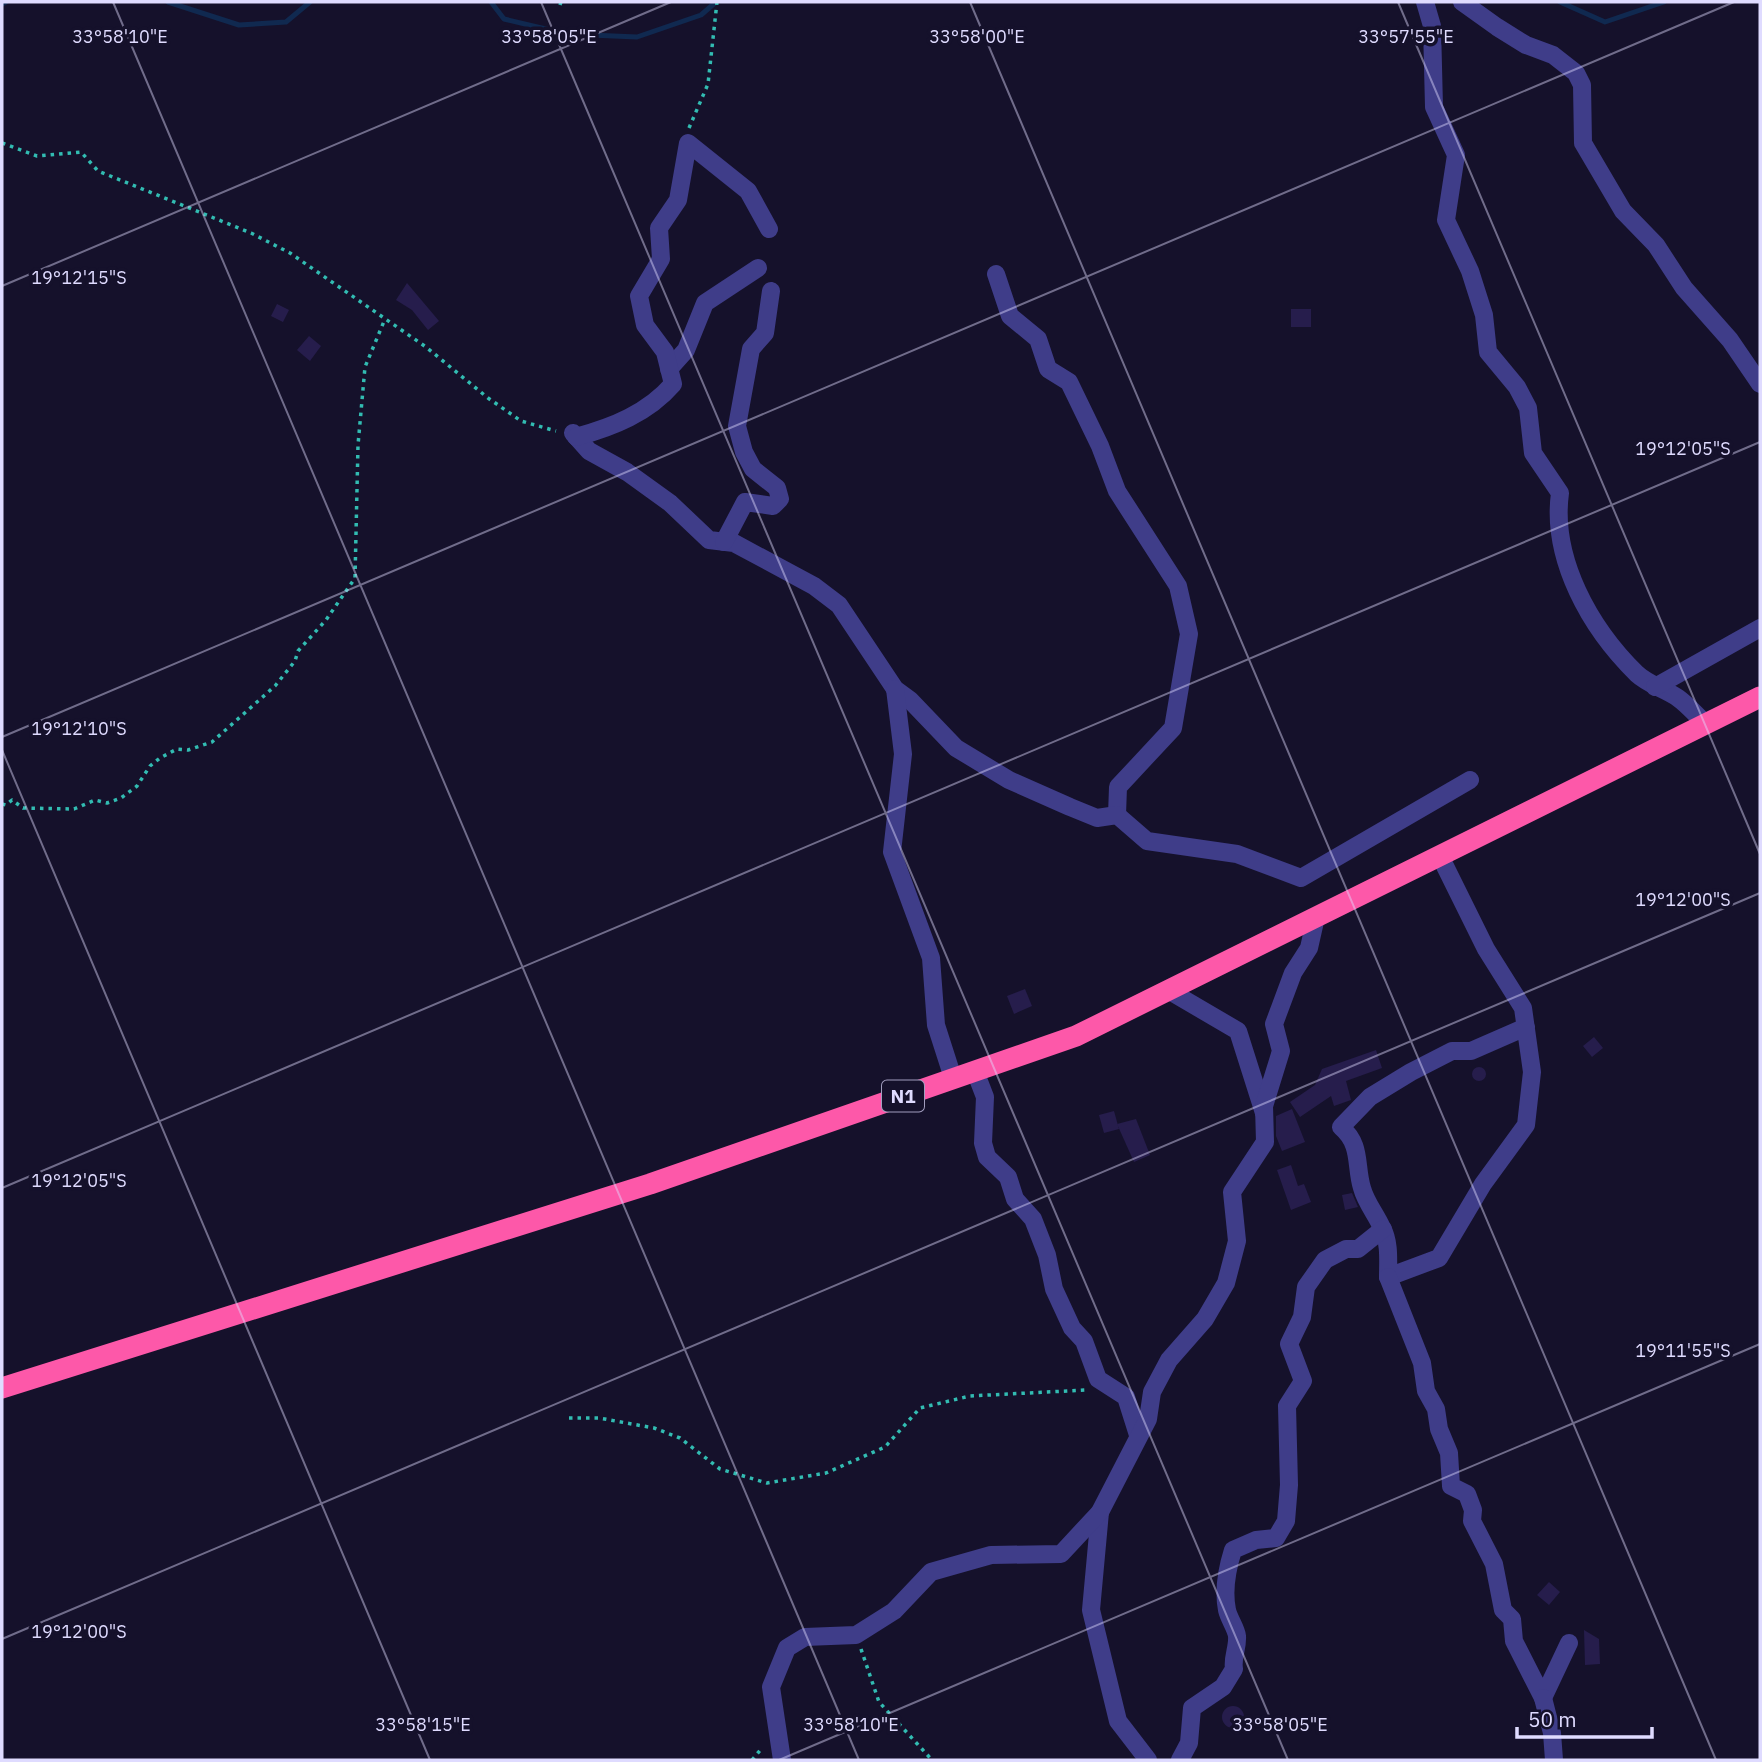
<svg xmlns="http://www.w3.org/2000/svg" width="1762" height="1762" font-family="'IBM Plex Sans',sans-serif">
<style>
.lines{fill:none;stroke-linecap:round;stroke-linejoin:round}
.stream{stroke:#102950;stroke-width:5}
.building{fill:#261d4c}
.path{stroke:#32bcb2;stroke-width:3.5;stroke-dasharray:3.5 5;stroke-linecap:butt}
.minor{stroke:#3f3d89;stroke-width:18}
.highway{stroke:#fd58a9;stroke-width:21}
.ticks{fill:none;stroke:#dfdbff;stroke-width:2;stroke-opacity:0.45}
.labels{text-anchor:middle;stroke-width:7;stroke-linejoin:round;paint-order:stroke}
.shield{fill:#15112b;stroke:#a29ebf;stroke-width:2}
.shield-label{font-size:19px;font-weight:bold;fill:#dfdbff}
.ticks-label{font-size:18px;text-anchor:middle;fill:#dfdbff;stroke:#15112b;stroke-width:7;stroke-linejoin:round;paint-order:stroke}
</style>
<rect width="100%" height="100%" fill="#15112b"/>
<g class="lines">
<g class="stream">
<polyline points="168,2 239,25 286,22 310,2"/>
<polyline points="491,2 504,19 567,34 637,37 701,15 716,2"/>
<polyline points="1560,2 1605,22 1664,2"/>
<polyline points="2,4 6,2"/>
</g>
</g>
<g class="building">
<polygon points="407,283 439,321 428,330 412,310 396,300"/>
<polygon points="277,304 289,310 283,322 271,316"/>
<rect x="1291" y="309" width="20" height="18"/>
<polygon points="309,336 321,346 310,361 297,350"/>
<polygon points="1025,989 1032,1006 1014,1014 1007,996"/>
<polygon points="1594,1037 1603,1048 1592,1057 1583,1046"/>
<polygon points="1376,1050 1382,1068 1346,1081 1351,1100 1334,1106 1331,1096 1300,1117 1290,1102 1315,1085 1322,1069"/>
<circle cx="1479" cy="1074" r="7"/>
<polygon points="1292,1109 1305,1142 1282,1151 1276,1136 1276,1116"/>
<polygon points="1114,1111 1119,1129 1104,1133 1099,1115"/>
<polygon points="1136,1119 1150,1155 1134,1162 1117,1124"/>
<polygon points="1291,1165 1298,1186 1304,1184 1311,1202 1291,1210 1277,1170"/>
<polygon points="1352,1193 1358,1207 1345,1210 1342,1195"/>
<polygon points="1549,1582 1560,1592 1549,1605 1537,1595"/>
<polygon points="1584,1630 1599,1639 1600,1664 1585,1665"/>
<circle cx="1233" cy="1717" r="11"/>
</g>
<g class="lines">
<g class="path">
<polyline points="560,5 561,2"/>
<polyline points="689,128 708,84 717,2"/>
<polyline points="2,143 37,156 81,152 98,171 251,233 290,253 426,347 488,398 521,421 556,431"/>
<polyline points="2,804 6,805 12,800 23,808 74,809 95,800 107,803 121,798 137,786 150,766 160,758 177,749 188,750 212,742 275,686 295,661 298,651 326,620 355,578 358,445 365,367 385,319"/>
<polyline points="569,1418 599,1418 654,1428 680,1438 720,1469 767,1483 826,1473 885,1447 920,1408 970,1396 1086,1390"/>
<polyline points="861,1649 879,1702 932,1760"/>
<polyline points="752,1760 762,1748"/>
</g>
<g class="minor">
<path d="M 1425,2 L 1432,26 L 1434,107 L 1456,155 L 1446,220 L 1470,271 L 1484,315 L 1488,352 L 1517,387 L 1528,408 L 1533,453 L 1560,493 C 1551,559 1590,628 1637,674 C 1649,685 1665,689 1678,698 C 1688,705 1697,716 1706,724"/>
<polyline points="1462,2 1497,27 1526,45 1553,55 1576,73 1582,85 1583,143 1623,211 1656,245 1684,288 1730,340 1760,384"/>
<polyline points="996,274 1010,316 1038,339 1048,369 1069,382 1100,446 1117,491 1178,586 1189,634 1173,728 1118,787 1117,815"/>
<polyline points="669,369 686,350 705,303 758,268"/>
<polyline points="573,433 589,451 627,472 670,503 709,540 734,543 814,586 839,605 895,689 910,700 956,748 1009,780 1070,807 1097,818 1117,815 1147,841 1237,854 1301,878 1470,780"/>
<path d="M 576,437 C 613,427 648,413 673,384 L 665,352 L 645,325 L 639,296 L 661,259 L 659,228 L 678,200 L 688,143 L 748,191 L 769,229"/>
<polyline points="724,542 745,502 773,506 780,499 777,488 753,469 744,452 737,426 751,349 765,333 771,291"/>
<polyline points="1655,687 1760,628"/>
<polyline points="895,689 903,754 892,852 931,958 936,1025 953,1078"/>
<path d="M 1440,856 L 1486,949 L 1523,1008 L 1532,1072 L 1526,1125 L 1483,1184 L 1439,1258 L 1388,1277 C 1388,1262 1390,1242 1382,1228 C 1376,1214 1366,1203 1362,1188 C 1355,1165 1362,1145 1341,1127 L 1370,1097 L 1411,1072 L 1452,1051 L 1471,1051 L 1526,1027"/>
<polyline points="1168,990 1238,1031 1264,1113"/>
<polyline points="975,1071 985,1097 983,1143 987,1157 1008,1177 1015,1199 1033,1219 1047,1255 1054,1289 1072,1328 1084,1341 1098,1379 1126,1397 1138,1435"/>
<polyline points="1388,1277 1422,1363 1426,1391 1436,1409 1439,1429 1449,1453 1451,1486 1467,1494 1473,1510 1472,1521 1494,1564 1503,1610 1512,1619 1514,1641 1543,1698 1569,1643"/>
<polyline points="1100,1512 1091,1610 1118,1721 1148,1760"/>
<polyline points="1543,1698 1552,1733 1554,1760"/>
<polyline points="782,1760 771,1687 787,1648 805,1637 856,1635 894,1611 931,1572 991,1555 1061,1554 1100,1512 1148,1419 1152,1392 1169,1360 1205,1319 1226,1283 1237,1241 1232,1192 1265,1142 1264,1106 1281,1051 1274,1024 1293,973 1309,948 1316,917"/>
<path d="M 1180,1760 L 1189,1743 L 1192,1708 L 1223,1687 L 1234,1669 C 1232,1657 1238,1648 1237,1636 C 1236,1628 1229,1619 1227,1610 C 1223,1590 1227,1569 1233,1550 L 1256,1540 L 1276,1538 L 1286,1521 L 1289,1485 L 1287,1406 L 1303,1381 L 1289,1344 L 1302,1317 L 1306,1287 L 1325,1260 L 1346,1249 L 1358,1249 L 1383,1229"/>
</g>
<polyline class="highway" points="2,1388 650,1184 1076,1036 1760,697"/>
</g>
<path class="ticks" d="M 113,2 L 859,1760M 541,2 L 1288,1760M 970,2 L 1716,1760M 1398,2 L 1760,854M 2,286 L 671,2M 2,737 L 1734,2M 2,750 L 430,1760M 2,1188 L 1760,442M 2,1639 L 1760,893M 779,1760 L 1760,1344"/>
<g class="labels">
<rect class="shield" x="882" y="1080.5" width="42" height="31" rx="5"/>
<g class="shield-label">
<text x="903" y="1103">N1</text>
</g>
</g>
<g class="ticks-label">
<text x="120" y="43">33°58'10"E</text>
<text x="549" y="43">33°58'05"E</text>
<text x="977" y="43">33°58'00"E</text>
<text x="1406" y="43">33°57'55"E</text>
<text x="79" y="284">19°12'15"S</text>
<text x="1683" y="455">19°12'05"S</text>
<text x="79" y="735">19°12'10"S</text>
<text x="1683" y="906">19°12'00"S</text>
<text x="79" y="1187">19°12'05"S</text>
<text x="1683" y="1357">19°11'55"S</text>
<text x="79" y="1638">19°12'00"S</text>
<text x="423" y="1731">33°58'15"E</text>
<text x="851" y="1731">33°58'10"E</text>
<text x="1280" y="1731">33°58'05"E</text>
</g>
<rect width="1762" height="1762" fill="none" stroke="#dfdbff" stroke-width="7"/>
<path d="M1517 1727v10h135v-10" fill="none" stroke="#dfdbff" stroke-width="3.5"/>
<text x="1528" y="1727" font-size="21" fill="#dfdbff" stroke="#15112b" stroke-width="5" paint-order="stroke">50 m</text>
</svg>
